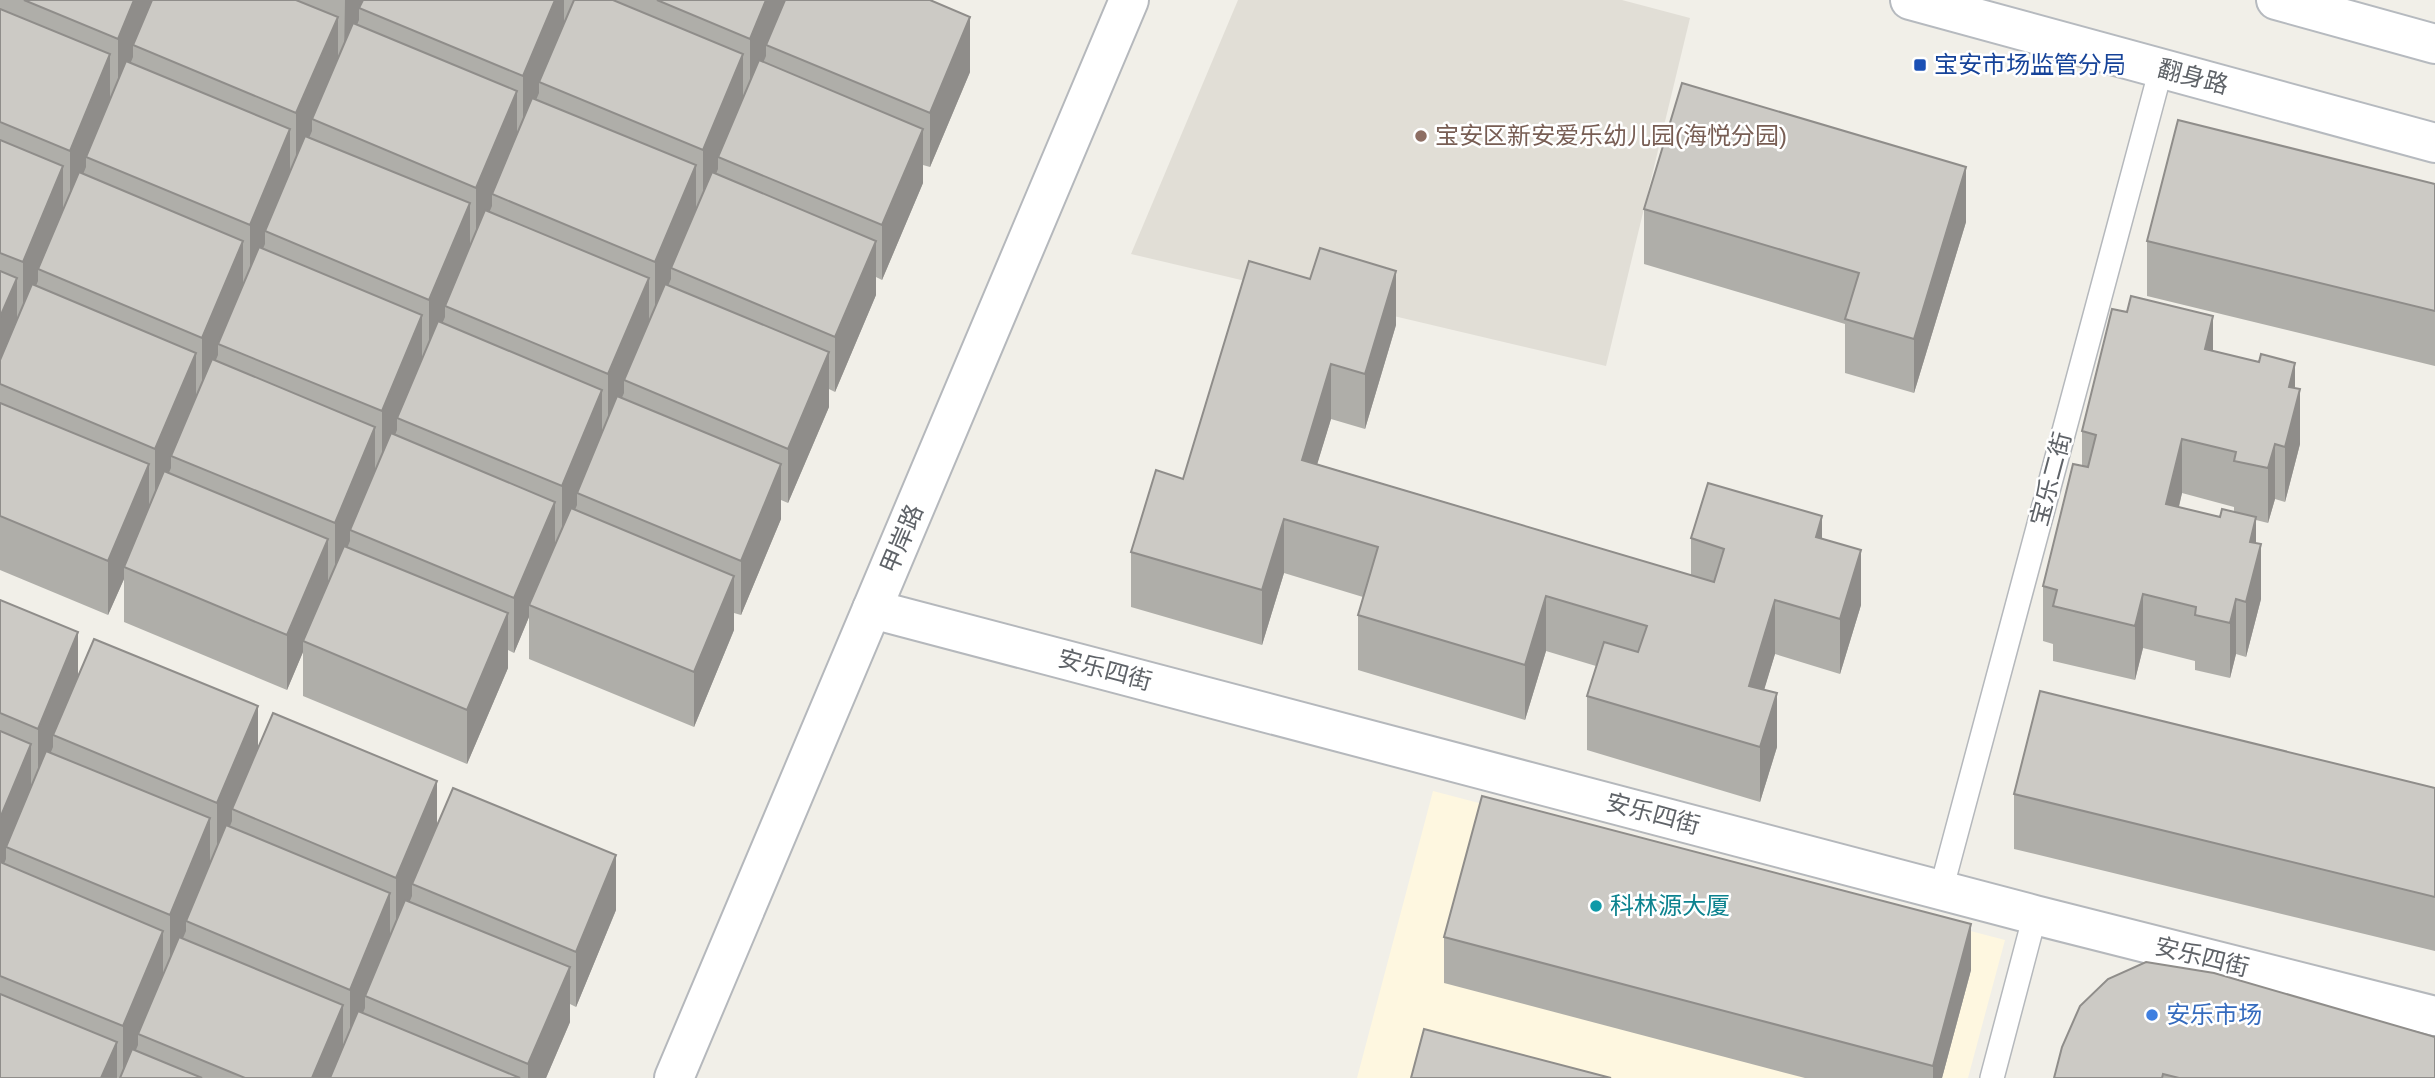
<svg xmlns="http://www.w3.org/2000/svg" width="2435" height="1078" font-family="Arial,'Noto Sans SC',sans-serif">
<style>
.commercial{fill:#fef7e0}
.education{fill:#e1ded6}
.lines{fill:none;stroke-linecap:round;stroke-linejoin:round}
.service-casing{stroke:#b5b8bc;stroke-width:26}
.minor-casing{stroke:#b5b8bc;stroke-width:42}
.tertiary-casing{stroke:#b5b8bc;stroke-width:42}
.secondary-casing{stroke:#b6babf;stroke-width:42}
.service{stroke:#fff;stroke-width:23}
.minor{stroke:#fff;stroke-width:38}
.tertiary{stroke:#fff;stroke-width:38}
.secondary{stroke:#fff;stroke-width:38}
.wall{fill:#afaea9;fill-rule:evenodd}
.shaded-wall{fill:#8f8d8a}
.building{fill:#cccac5;stroke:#8f8d8a;stroke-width:2}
.transit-dot{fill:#1a4fb4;stroke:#fff;stroke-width:2.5}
.education-dot{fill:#8d6e63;stroke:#fff;stroke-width:2.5}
.culture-dot{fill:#0f9aa8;stroke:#fff;stroke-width:2.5}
.shop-dot{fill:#3f7fe0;stroke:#fff;stroke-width:2.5}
.labels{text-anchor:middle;stroke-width:5;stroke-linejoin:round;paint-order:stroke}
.transit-label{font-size:24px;fill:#164399;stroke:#fff;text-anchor:start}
.street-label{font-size:24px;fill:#5f6368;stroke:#fff}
.education-label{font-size:24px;fill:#785e54;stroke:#fff;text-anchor:start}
.culture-label{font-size:24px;fill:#0d838f;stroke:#fff;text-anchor:start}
.shop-label{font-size:24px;fill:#366cbe;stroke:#fff;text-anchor:start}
</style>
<rect width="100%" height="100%" fill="#f1efe8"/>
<polygon class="commercial" points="1433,791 2005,940 1968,1078 1357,1078"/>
<polygon class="education" points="1238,0 1622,0 1690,18 1606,366 1131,254"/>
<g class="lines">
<g class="service-casing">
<g id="service">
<polyline points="1941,890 2161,69"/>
<polyline points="1992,1078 2035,915"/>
</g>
</g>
<g class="minor-casing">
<polyline id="minor" points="872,609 2035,915 2435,1016"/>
</g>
<g class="tertiary-casing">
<polyline id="tertiary" points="674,1078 1129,0"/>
</g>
<g class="secondary-casing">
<g id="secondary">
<polyline points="1910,0 2435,143"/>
<polyline points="2276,0 2435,44"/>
</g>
</g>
<use href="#service" class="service"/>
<use href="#minor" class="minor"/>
<use href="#tertiary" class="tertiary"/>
<use href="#secondary" class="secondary"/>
</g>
<g class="wall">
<polygon points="0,0 930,0 970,72 930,167 923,165 923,183 882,280 876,277 876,295 835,392 829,389 829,407 788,503 781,500 781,519 741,615 734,613 734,630 694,727 529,659 529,617 514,653 508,650 508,668 467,764 303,696 303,652 287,690 124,622 124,579 108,615 0,570"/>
<polygon points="2435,184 2435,366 2147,296 2147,241"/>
<polygon points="1644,209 1966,222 1914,393 1845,373 1845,324 1644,264"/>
<polygon points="1249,261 1396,325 1365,429 1331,419 1317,464 1691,575 1691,538 1822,539 1861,605 1840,674 1775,654 1764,689 1777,747 1760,802 1587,750 1587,696 1596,666 1546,651 1525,720 1358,670 1358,615 1363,597 1284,573 1262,645 1131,607 1131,552 1183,479"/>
<path d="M 2213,351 L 2295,388 L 2300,444 L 2285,502 L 2275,499 L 2268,523 L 2256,520 L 2256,543 L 2261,599 L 2246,657 L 2236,654 L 2230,678 L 2195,670 L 2195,661 L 2143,648 L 2135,680 L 2053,661 L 2053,644 L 2043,641 L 2043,586 L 2082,466 L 2082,431 ZM 2182,493 L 2234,507 L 2234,511 L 2220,517 L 2179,507 Z"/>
<polygon points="0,600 78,676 258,749 437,825 616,910 576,1007 570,1004 570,1022 546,1078 0,1078"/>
<polygon points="2435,788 2435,951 2014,849 2014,794"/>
<polygon points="1444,937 1971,970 1942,1078 1805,1078 1444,983"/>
<polygon points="2435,1037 2435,1078 2054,1078"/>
</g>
<g class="shaded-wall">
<polygon points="134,0 157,0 133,45 133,57 118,94 118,39"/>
<polygon points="345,0 368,0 359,8 359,20 344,56"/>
<polygon points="555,0 564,0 564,35 539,82 539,93 523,131 523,76"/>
<polygon points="766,0 790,0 766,45 766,56 750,93 750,39"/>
<polygon points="338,17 338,72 312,119 312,131 296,168 296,113"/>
<polygon points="970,17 970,72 930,167 930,113"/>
<polygon points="110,54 110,109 86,157 86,167 70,206 70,151"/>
<polygon points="743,54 743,109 718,157 718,169 703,205 703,150"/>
<polygon points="517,91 517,146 492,194 492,206 476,243 476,188"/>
<polygon points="290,129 290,184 265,231 265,244 250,279 250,225"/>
<polygon points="923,129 923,183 882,280 882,225"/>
<polygon points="696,165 696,220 671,268 671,279 655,317 655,262"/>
<polygon points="63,166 63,221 38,269 38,281 23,317 23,262"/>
<polygon points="1966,167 1966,222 1914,393 1914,339"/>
<polygon points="470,203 470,258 445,306 445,317 429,355 429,300"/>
<polygon points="243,241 243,295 218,344 218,355 202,392 202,338"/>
<polygon points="876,241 876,295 835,392 835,337"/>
<polygon points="1396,271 1396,325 1365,429 1365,374"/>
<polygon points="17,278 17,333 0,372 0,317"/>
<polygon points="649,278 649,333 624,380 624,393 608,429 608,374"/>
<polygon points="422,315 422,370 397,418 397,430 382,466 382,411"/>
<polygon points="2213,316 2213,371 2205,349"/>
<polygon points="829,352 829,407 788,503 788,449"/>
<polygon points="196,353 196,407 171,456 171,468 155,504 155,449"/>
<polygon points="2295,363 2295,406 2300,389 2300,444 2285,502 2285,447 2289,387"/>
<polygon points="1331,364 1331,419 1302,514 1302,460"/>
<polygon points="602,390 602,444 577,493 577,505 562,541 562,486"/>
<polygon points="375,427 375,481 350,530 350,541 335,578 335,523"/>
<polygon points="2182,439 2182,493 2166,559 2166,504"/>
<polygon points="2275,444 2275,499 2268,523 2268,468"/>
<polygon points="149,464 149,519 124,567 124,579 108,615 108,561"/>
<polygon points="781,464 781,519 741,615 741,561"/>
<polygon points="555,502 555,556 529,605 529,617 514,653 514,598"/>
<polygon points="1822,516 1822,571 1816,537"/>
<polygon points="2256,517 2256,562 2261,544 2261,599 2246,657 2246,602 2250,542"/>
<polygon points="1284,519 1284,573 1262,645 1262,590"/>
<polygon points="328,539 328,594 303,641 303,652 287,690 287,635"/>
<polygon points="1861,550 1861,605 1840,674 1840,619"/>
<polygon points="734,576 734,630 694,727 694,672"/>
<polygon points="2143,594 2143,648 2135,680 2135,626"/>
<polygon points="1546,596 1546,651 1525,720 1525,665"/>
<polygon points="2236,599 2236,654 2230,678 2230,623"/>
<polygon points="1775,600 1775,654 1749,740 1749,686"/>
<polygon points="508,613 508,668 467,764 467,710"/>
<polygon points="78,632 78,687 53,735 53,747 38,784 38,729"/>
<polygon points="1777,693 1777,747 1760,802 1760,747"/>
<polygon points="258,706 258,761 232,809 232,821 217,858 217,803"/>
<polygon points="31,744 31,799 6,847 6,859 0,873 0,818"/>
<polygon points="437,781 437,836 412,884 412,896 396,933 396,878"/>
<polygon points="210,818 210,873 186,921 186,931 170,969 170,915"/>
<polygon points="616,855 616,910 576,1007 576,952"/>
<polygon points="390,893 390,948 365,996 365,1008 350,1044 350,990"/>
<polygon points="1971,924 1971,970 1942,1078 1933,1078 1933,1066"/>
<polygon points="163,931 163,985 138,1034 138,1045 124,1078 123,1078 123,1026"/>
<polygon points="570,967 570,1022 546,1078 528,1078 528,1064"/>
<polygon points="343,1005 343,1059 335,1078 312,1078"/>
<polygon points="117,1042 117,1078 101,1078"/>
</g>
<g class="building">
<polygon points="24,0 134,0 118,39"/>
<polygon points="152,0 296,0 338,17 296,113 133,45"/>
<polygon points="363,0 555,0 523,76 359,8"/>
<polygon points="574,0 613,0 743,54 703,150 539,82"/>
<polygon points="657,0 766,0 750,39"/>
<polygon points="785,0 930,0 970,17 930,113 766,45"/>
<polygon points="0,9 110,54 70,151 0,122"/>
<polygon points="353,23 517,91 476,188 312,119"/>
<polygon points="759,60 923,129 882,225 718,157"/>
<polygon points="126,61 290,129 250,225 86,157"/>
<polygon points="1682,83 1966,167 1914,339 1845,319 1859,273 1644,209"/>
<polygon points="532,98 696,165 655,262 492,194"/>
<polygon points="2178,120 2435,184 2435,311 2147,241"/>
<polygon points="305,136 470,203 429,300 265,231"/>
<polygon points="0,140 63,166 23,262 0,253"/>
<polygon points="79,172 243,241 202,338 38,269"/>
<polygon points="712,172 876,241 835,337 671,268"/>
<polygon points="485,210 649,278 608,374 445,306"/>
<polygon points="259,247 422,315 382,411 218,344"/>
<polygon points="1320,248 1396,271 1365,374 1331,364 1302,460 1714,582 1724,549 1691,538 1708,483 1822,516 1816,537 1861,550 1840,619 1775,600 1749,686 1777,693 1760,747 1587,696 1604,642 1638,652 1647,626 1546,596 1525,665 1358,615 1378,547 1284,519 1262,590 1131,552 1156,470 1183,479 1249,261 1310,279"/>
<polygon points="0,271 17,278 0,317"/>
<polygon points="32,284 196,353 155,449 0,384 0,360"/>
<polygon points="665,284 829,352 788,449 624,380"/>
<polygon points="2131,296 2213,316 2205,349 2259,362 2261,354 2295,363 2289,387 2300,389 2285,447 2275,444 2268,468 2234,461 2236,452 2182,439 2166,504 2220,517 2222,509 2256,517 2250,542 2261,544 2246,602 2236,599 2230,623 2195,615 2196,607 2143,594 2135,626 2053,606 2057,590 2043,586 2073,464 2088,467 2096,435 2082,431 2112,309 2127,312"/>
<polygon points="438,321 602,390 562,486 397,418"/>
<polygon points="212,359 375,427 335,523 171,456"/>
<polygon points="617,396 781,464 741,561 577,493"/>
<polygon points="0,403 149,464 108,561 0,516"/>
<polygon points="391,433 555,502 514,598 350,530"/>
<polygon points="164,471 328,539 287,635 124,567"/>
<polygon points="571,508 734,576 694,672 529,605"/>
<polygon points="344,546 508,613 467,710 303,641"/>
<polygon points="0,600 78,632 38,729 0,713"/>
<polygon points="94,639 258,706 217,803 53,735"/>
<polygon points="2040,691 2435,788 2435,897 2014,794"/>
<polygon points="273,713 437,781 396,878 232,809"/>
<polygon points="0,731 31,744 0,818"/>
<polygon points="46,751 210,818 170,915 6,847"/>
<polygon points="453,788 616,855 576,952 412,884"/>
<polygon points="1482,796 1971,924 1933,1066 1444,937"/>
<polygon points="226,825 390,893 350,990 186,921"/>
<polygon points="0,862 163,931 123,1026 0,976"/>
<polygon points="405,900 570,967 528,1064 365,996"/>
<polygon points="179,937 343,1005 312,1078 245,1078 138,1034"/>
<polygon points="2146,962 2214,973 2435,1037 2435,1078 2179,1078 2163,1074 2162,1078 2054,1078 2062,1047 2080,1006 2108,979"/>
<polygon points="0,994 117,1042 101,1078 0,1078"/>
<polygon points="358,1011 520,1078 330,1078"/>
<polygon points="1424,1029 1611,1078 1411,1078"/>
<polygon points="132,1049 202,1078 120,1078"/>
</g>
<rect class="transit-dot" x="1913" y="58" width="14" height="14" rx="3.5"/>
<circle class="education-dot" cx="1421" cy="136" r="7"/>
<circle class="culture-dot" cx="1596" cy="906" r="7"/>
<circle class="shop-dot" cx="2152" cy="1015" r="7"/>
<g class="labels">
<g class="transit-label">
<text x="1934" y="73">宝安市场监管分局</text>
</g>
<g class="street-label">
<text transform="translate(2193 77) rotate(15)" y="8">翻身路</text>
<text transform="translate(2051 479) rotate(-75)" y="8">宝乐二街</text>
<text transform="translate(902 539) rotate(-67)" y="8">甲岸路</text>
<text transform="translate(1105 670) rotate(15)" y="8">安乐四街</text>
<text transform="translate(1653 814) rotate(15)" y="8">安乐四街</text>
<text transform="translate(2202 957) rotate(14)" y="8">安乐四街</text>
</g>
<g class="education-label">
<text x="1435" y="144">宝安区新安爱乐幼儿园(海悦分园)</text>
</g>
<g class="culture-label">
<text x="1610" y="914">科林源大厦</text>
</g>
<g class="shop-label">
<text x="2166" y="1023">安乐市场</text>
</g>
</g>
</svg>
